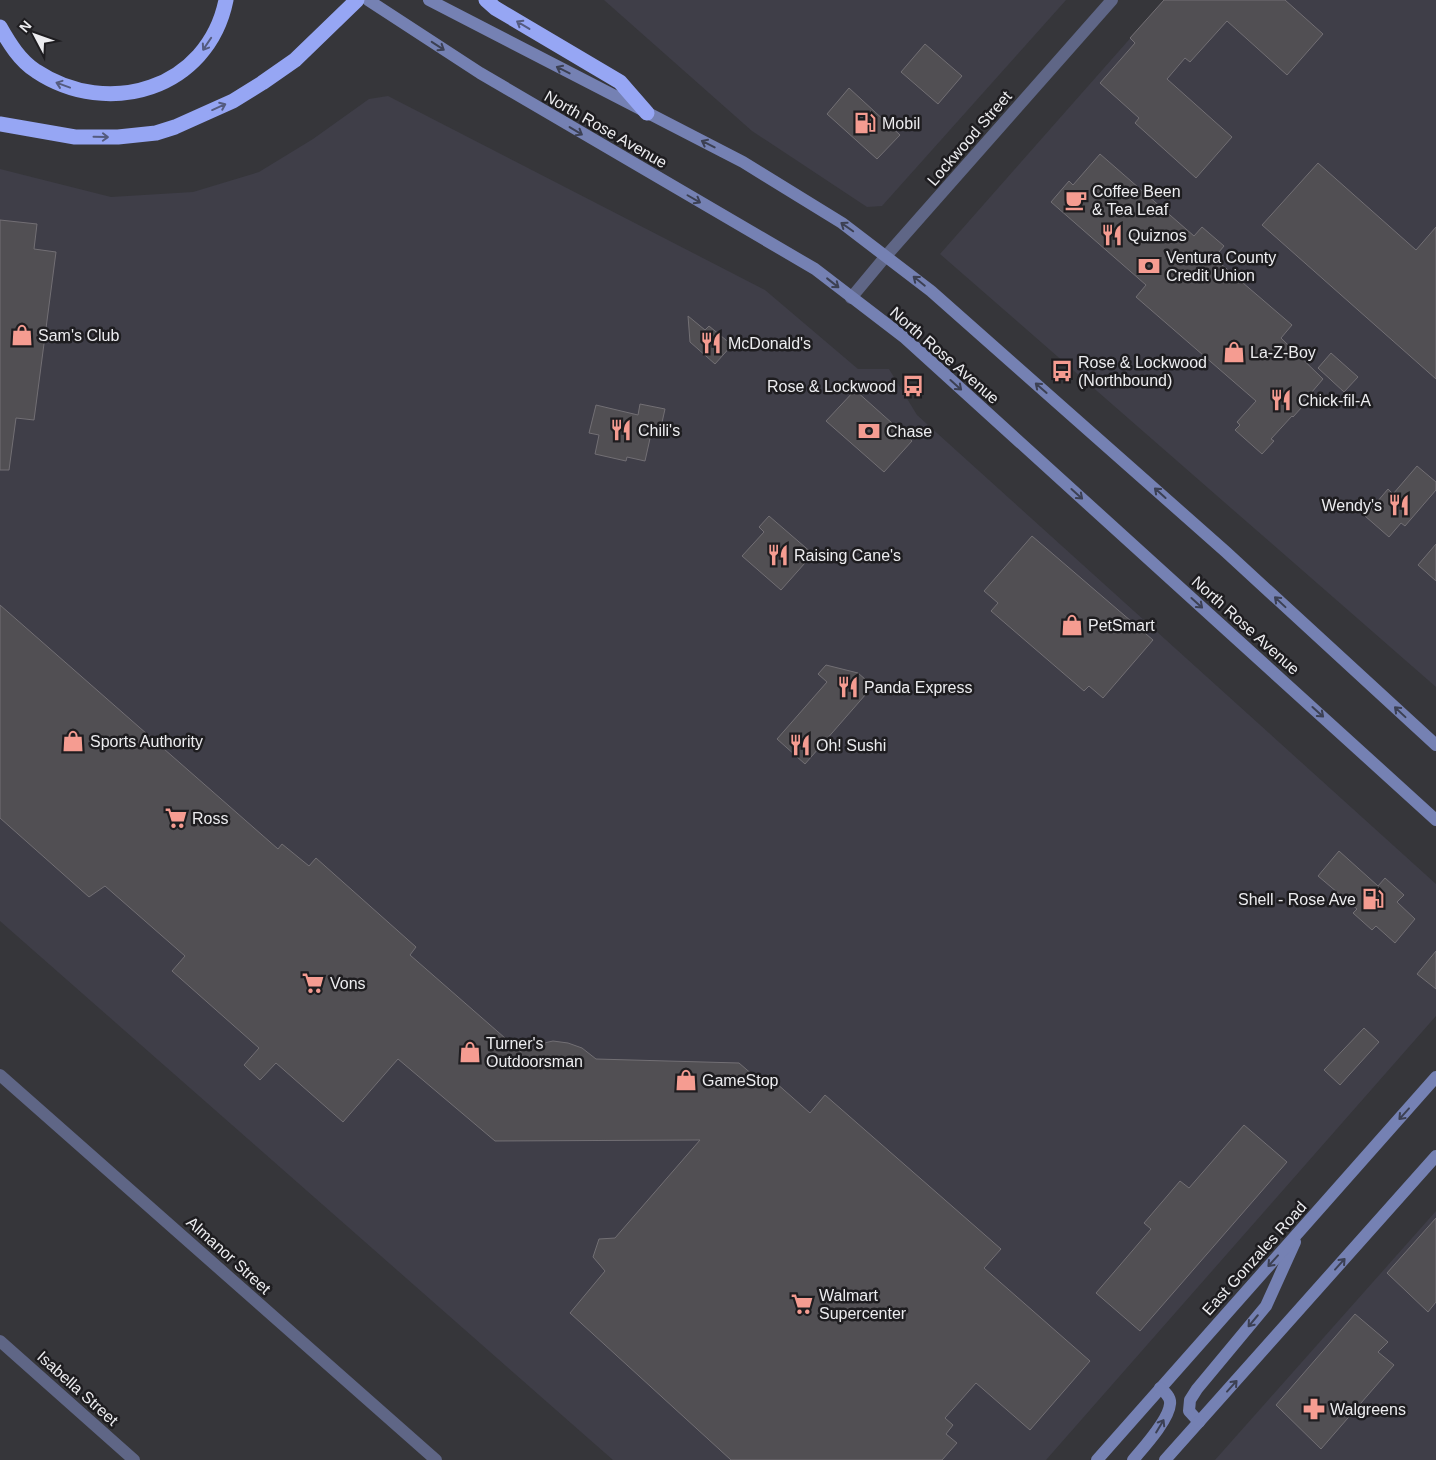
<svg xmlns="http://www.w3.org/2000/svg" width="1436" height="1460" font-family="Arial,sans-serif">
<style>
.built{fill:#3f3e48}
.building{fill:#514f53;stroke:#726f74}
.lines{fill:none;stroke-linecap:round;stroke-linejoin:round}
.minor{stroke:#5f6686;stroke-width:12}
.secondary{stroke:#7581b3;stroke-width:12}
.motorway{stroke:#96a6f4;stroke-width:15}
.oneway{stroke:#545b7f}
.oneway2{stroke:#3c4053}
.labels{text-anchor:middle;stroke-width:5;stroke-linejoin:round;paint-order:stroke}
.poi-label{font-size:16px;fill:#ececef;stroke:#1e1d20;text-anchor:start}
.street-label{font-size:16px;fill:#ececef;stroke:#1e1d20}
</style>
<rect width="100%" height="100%" fill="#36363a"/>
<g class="built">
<polygon points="604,0 1066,0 882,206 867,207 752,131"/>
<polygon points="1164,0 1436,0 1436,687 940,254"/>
<polygon points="388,96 765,290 858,369 889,369 917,415 1436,884 1436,1016 1046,1460 613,1460 0,921 0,169 111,197 193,192 259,172 313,139 369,99"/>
<polygon points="1436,1211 1436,1460 1215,1460"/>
</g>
<g class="building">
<polygon points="1164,0 1285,0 1323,34 1287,75 1227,21 1190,62 1185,58 1167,79 1232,137 1196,178 1135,123 1139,118 1100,83 1135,43 1130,38"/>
<polygon points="925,44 962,76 938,104 901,72"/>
<polygon points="849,88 900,135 877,159 827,114"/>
<polygon points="1100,154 1194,236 1202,227 1224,246 1214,258 1292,325 1281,338 1323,379 1300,406 1302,407 1293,417 1292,416 1271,439 1274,441 1262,454 1235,430 1240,425 1237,422 1256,401 1136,297 1146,285 1051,202 1069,181 1073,185"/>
<polygon points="1318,163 1416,250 1436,227 1436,379 1262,225"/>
<polygon points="0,220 37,224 34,249 56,252 34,420 16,418 9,470 0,470"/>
<polygon points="688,316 705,330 709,326 732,345 715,364 690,342"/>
<polygon points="1331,353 1358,377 1344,392 1318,368"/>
<polygon points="855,390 912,441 884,472 826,421"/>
<polygon points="640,404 665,409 661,427 653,425 645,461 627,457 626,461 595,454 599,435 589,433 596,405 638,415"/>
<polygon points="1417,466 1436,482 1436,490 1405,526 1401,523 1389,537 1365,516 1388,489 1393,494"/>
<polygon points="769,516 813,554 781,590 742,556 764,532 759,527"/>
<polygon points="1032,536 1153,640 1103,698 1089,686 1084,691 991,611 998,603 984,591"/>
<polygon points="1436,544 1436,581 1418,565"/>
<polygon points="0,605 278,849 282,844 309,866 316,858 416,947 410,955 521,1052 535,1045 553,1041 568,1043 582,1048 596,1059 739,1063 761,1082 767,1075 810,1113 825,1095 1001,1249 984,1268 1090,1361 1030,1430 976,1383 945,1418 953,1425 946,1434 957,1443 942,1460 731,1460 570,1313 605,1271 593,1257 599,1239 615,1238 700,1140 495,1141 398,1059 343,1122 276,1063 260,1080 244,1065 259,1048 172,971 185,956 105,886 89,897 0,818"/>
<polygon points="826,665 858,673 873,686 805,764 777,739 827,682 818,674"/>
<polygon points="1339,851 1378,886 1385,878 1404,895 1397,902 1415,919 1395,943 1376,926 1372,930 1353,913 1357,909 1318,876"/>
<polygon points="1436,951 1436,989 1417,974"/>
<polygon points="1364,1028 1379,1042 1340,1085 1324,1070"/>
<polygon points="1244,1125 1287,1162 1140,1331 1096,1293 1151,1229 1144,1223 1180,1181 1189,1188"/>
<polygon points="1436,1218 1436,1302 1428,1312 1387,1273"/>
<polygon points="1355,1314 1388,1342 1378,1352 1394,1365 1321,1449 1276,1405"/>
</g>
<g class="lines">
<g class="minor">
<polyline points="851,298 886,256 1112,0"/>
<polyline points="0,1075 436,1460"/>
<polyline points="0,1341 134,1460"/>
</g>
<g class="secondary">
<polyline points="368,0 480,73 815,269 905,338 1436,820"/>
<polyline points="429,0 743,162 842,223 931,291 1226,552 1436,745"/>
<polyline points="1199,1422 1189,1411 1190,1400 1197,1389 1266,1306 1295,1242"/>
<polyline points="1097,1460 1436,1077"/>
<path d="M 1133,1460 C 1143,1448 1169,1420 1170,1404 C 1171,1397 1165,1392 1160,1388"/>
<polyline points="1165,1460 1436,1156"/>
</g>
<g class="motorway">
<polyline points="486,0 495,8 620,82 647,113"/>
<path d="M 0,27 C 9,43 20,61 36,71 C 108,119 208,89 226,0"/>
<polyline points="0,124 75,137 118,137 156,133 175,127 233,101 262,83 295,60 357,0"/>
</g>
</g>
<defs><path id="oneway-shaft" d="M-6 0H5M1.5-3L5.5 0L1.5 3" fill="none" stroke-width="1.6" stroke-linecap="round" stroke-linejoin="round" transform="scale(1.25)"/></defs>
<g class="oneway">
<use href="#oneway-shaft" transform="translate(523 25) rotate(-149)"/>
<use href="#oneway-shaft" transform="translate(207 44) rotate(124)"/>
<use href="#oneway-shaft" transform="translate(63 85) rotate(-160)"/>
<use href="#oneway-shaft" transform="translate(219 107) rotate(-24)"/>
<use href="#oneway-shaft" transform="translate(101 137) rotate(1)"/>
</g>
<g class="oneway2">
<use href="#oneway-shaft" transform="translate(438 46) rotate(33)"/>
<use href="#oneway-shaft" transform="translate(563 70) rotate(-153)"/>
<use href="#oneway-shaft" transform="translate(576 131) rotate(31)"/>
<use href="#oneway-shaft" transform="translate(708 144) rotate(-153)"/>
<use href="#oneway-shaft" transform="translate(694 199) rotate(30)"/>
<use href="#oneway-shaft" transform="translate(847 227) rotate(-145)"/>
<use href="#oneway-shaft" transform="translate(919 281) rotate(-141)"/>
<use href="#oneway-shaft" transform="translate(833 283) rotate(38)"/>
<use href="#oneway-shaft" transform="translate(956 385) rotate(42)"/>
<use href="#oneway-shaft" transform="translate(1041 388) rotate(-139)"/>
<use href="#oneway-shaft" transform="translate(1160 493) rotate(-138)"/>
<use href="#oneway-shaft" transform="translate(1077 494) rotate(42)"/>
<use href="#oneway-shaft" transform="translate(1280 602) rotate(-137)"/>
<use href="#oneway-shaft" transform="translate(1197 603) rotate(42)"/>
<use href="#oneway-shaft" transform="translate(1318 712) rotate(42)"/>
<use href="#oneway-shaft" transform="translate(1400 712) rotate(-137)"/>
<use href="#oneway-shaft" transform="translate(1404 1114) rotate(132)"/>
<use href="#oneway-shaft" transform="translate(1273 1261) rotate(132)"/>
<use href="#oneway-shaft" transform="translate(1340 1264) rotate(-48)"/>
<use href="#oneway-shaft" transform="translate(1253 1321) rotate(130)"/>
<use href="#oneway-shaft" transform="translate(1232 1386) rotate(-48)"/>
<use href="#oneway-shaft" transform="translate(1160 1426) rotate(-59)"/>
</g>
<defs>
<g id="fuel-bare" transform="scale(1.725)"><path d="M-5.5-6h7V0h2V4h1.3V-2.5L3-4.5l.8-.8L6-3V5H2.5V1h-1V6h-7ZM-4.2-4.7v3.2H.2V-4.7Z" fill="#f59c91" stroke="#1e1d20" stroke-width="2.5" paint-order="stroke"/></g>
<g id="cafe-bare" transform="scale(1.725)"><path d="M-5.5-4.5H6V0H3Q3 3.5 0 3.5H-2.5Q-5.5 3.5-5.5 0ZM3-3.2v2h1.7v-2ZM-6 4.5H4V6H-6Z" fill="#f59c91" stroke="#1e1d20" stroke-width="2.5" paint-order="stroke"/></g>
<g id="restaurant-bare" transform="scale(1.725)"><path d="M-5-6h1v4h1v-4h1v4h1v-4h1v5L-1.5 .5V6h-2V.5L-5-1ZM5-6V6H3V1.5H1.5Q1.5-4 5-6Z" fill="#f59c91" stroke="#1e1d20" stroke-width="2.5" paint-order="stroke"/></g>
<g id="bank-bare" transform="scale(1.725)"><path d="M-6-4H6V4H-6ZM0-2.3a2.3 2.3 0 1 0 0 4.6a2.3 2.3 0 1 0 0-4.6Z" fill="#f59c91" stroke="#1e1d20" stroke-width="2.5" paint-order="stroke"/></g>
<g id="shop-bare" transform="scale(1.725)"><path d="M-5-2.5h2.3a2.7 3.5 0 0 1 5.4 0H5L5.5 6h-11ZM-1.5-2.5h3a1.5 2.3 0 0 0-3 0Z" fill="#f59c91" stroke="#1e1d20" stroke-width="2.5" paint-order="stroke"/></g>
<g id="bus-bare" transform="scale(1.725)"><path d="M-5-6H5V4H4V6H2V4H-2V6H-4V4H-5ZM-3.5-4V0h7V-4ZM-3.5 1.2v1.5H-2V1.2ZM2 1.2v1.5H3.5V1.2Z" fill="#f59c91" stroke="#1e1d20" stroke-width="2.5" paint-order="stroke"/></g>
<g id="supermarket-bare" transform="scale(1.725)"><path d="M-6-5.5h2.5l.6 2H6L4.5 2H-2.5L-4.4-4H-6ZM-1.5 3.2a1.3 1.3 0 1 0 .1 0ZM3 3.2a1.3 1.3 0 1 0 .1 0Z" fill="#f59c91" stroke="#1e1d20" stroke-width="2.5" paint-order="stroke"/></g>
<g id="pharmacy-bare" transform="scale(1.725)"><path d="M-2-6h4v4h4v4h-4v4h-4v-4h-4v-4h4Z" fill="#f59c91" stroke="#1e1d20" stroke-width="2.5" paint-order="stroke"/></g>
</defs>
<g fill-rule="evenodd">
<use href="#fuel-bare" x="865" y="123"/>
<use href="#cafe-bare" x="1076" y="200"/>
<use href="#restaurant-bare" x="1112" y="235"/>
<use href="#bank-bare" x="1149" y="266"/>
<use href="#shop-bare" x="22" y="335"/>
<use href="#restaurant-bare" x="711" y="343"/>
<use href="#shop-bare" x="1234" y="352"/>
<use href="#bus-bare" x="1062" y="371"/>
<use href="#bus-bare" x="913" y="386"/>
<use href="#restaurant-bare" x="1281" y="400"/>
<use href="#restaurant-bare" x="621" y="430"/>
<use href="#bank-bare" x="869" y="431"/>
<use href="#restaurant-bare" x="1399" y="505"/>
<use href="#restaurant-bare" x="778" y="555"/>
<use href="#shop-bare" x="1072" y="625"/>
<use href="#restaurant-bare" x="848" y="687"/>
<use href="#shop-bare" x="73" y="741"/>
<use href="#restaurant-bare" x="800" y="745"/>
<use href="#supermarket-bare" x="176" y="818"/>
<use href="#fuel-bare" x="1373" y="899"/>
<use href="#supermarket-bare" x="313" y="983"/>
<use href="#shop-bare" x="470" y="1052"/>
<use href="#shop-bare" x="686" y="1080"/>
<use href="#supermarket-bare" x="802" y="1304"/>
<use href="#pharmacy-bare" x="1314" y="1409"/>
</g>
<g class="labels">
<g class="poi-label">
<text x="882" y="129">Mobil</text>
<text x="1092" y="197">Coffee Been<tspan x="1092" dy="18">&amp; Tea Leaf</tspan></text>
<text x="1128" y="241">Quiznos</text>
<text x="1166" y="263">Ventura County<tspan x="1166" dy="18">Credit Union</tspan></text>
<text x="38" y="341">Sam's Club</text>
<text x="728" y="349">McDonald's</text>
<text x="1250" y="358">La-Z-Boy</text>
<text x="1078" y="368">Rose &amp; Lockwood<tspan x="1078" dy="18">(Northbound)</tspan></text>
<text x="896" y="392" text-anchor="end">Rose &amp; Lockwood</text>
<text x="1298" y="406">Chick-fil-A</text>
<text x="638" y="436">Chili's</text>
<text x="886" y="437">Chase</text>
<text x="1382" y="511" text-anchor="end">Wendy's</text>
<text x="794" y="561">Raising Cane's</text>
<text x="1088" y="631">PetSmart</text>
<text x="864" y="693">Panda Express</text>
<text x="90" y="747">Sports Authority</text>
<text x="816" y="751">Oh! Sushi</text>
<text x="192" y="824">Ross</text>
<text x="1356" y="905" text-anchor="end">Shell - Rose Ave</text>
<text x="330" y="989">Vons</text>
<text x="486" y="1049">Turner's<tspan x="486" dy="18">Outdoorsman</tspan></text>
<text x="702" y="1086">GameStop</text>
<text x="819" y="1301">Walmart<tspan x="819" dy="18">Supercenter</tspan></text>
<text x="1330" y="1415">Walgreens</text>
</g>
<g class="street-label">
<text transform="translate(606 129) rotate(30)" y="6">North Rose Avenue</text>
<text transform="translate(969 138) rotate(-49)" y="6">Lockwood Street</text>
<text transform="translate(945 355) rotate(41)" y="6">North Rose Avenue</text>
<text transform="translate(1246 625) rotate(42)" y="6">North Rose Avenue</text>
<text transform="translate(229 1255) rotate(42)" y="6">Almanor Street</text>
<text transform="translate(1254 1258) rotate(-48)" y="6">East Gonzales Road</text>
<text transform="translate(78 1388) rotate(42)" y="6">Isabella Street</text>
</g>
</g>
<g transform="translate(35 35) rotate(311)" stroke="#1e1d20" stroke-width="4" paint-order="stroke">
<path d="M0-4L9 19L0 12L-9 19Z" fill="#ececef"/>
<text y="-8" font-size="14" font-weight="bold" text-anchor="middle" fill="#ececef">N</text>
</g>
</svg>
